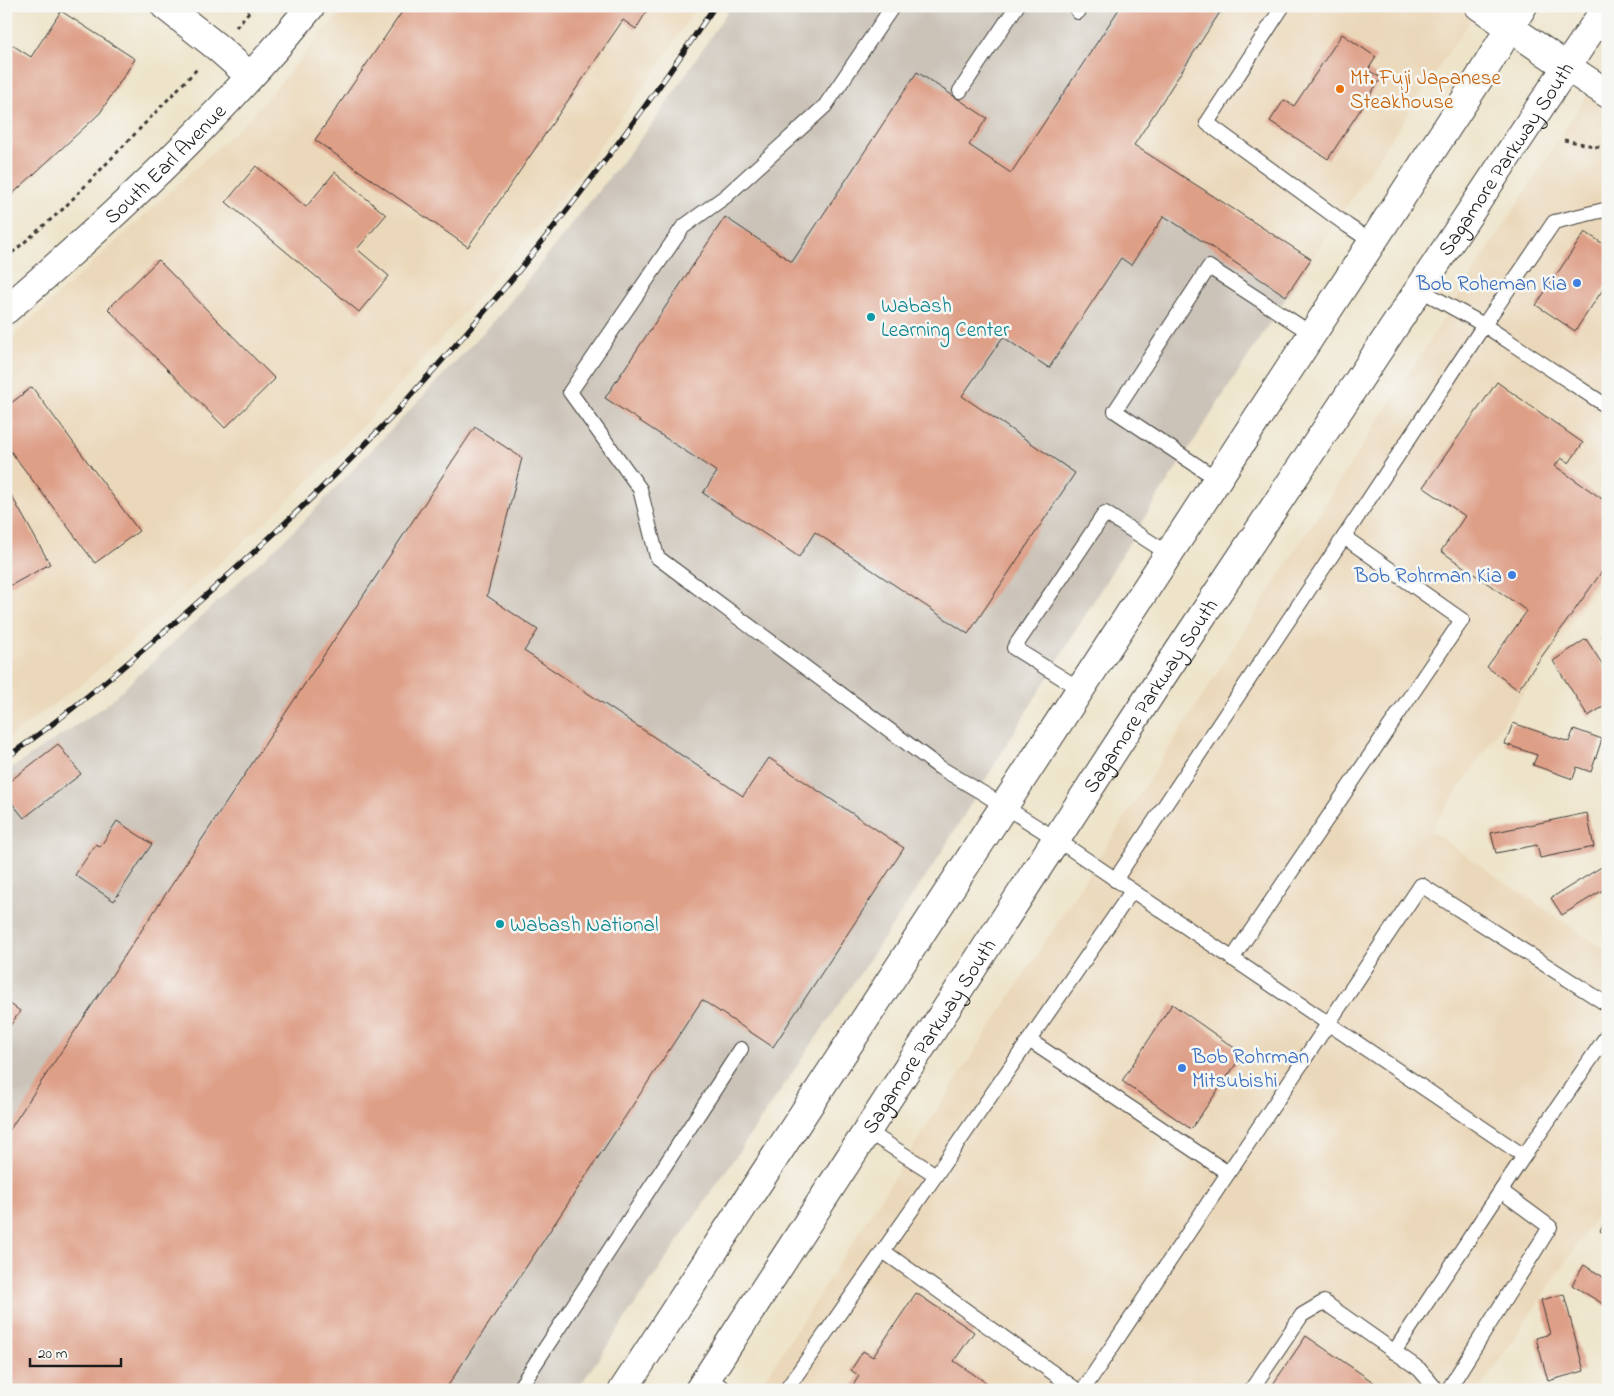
<svg xmlns="http://www.w3.org/2000/svg" width="1614" height="1396" font-family="'Indie Flower',sans-serif">
<style>
.built{fill:#ebd8ba}
.industrial{fill:#cbc3b8}
.building{fill:#de9f87}
.lines{fill:none;stroke-linecap:round;stroke-linejoin:round}
.lane-casing{stroke:#3c3a36;stroke-width:16}
.street-casing{stroke:#3c3a36;stroke-width:30}
.secondary-casing{stroke:#3c3a36;stroke-width:30}
.primary-casing{stroke:#3c3a36;stroke-width:30}
.path{stroke:#3c3a36;stroke-width:3;stroke-dasharray:4 4;stroke-linecap:butt}
.lane{stroke:#fff;stroke-width:14}
.street{stroke:#fff;stroke-width:28}
.secondary{stroke:#fff;stroke-width:28}
.primary{stroke:#fff;stroke-width:28}
.rail-casing{stroke:#1c1c1c;stroke-width:5.5}
.rail{stroke:#f6f6f2;stroke-width:4;stroke-dasharray:11;stroke-linecap:butt}
.food-dot{fill:#e8710a;stroke:#f6f6f2;stroke-width:2}
.shop-dot{fill:#3f7fe0;stroke:#f6f6f2;stroke-width:2}
.culture-dot{fill:#0f9aa8;stroke:#f6f6f2;stroke-width:2}
.labels{text-anchor:middle;stroke-width:5;stroke-linejoin:round;paint-order:stroke}
.food-label{font-size:21px;fill:#c56008;stroke:#f6f6f2;text-anchor:start}
.street-label{font-size:21px;fill:#1c1c1c;stroke:#f6f6f2}
.shop-label{font-size:21px;fill:#366cbe;stroke:#f6f6f2;text-anchor:end}
.culture-label{font-size:21px;fill:#0d838f;stroke:#f6f6f2;text-anchor:start}
</style>
<rect width="100%" height="100%" fill="#f6f6f2"/>
<filter id="ink" filterUnits="userSpaceOnUse"><feTurbulence type="fractalNoise" baseFrequency=".02" numOctaves="2"/><feDisplacementMap in="SourceGraphic" scale="10" xChannelSelector="R" yChannelSelector="G"/><feConvolveMatrix kernelMatrix="1 2 1 2 8 2 1 2 1" color-interpolation-filters="sRGB"/></filter>
<filter id="wash" filterUnits="userSpaceOnUse"><feTurbulence type="fractalNoise" baseFrequency=".0096" numOctaves="4" result="noise"/><feDisplacementMap in="SourceGraphic" scale="20" xChannelSelector="R" yChannelSelector="G"/><feGaussianBlur stdDeviation="1.12" result="paint"/><feColorMatrix in="noise" values="0 0 0 0 0 0 0 0 0 0 0 0 0 0 0 0 0 1.4 0 .05"/><feComposite in="paint" operator="in"/></filter>
<g filter="url(#wash)">
<rect width="100%" height="100%" fill="#eee4ca"/>
<g class="built">
<polygon points="346,6 697,6 663,60 567,191 444,336 334,457 262,525 168,610 79,686 6,739 6,343 252,116"/>
<polygon points="1228,6 1480,6 1311,259 1134,145"/>
<polygon points="1608,65 1608,569 1430,831 1608,952 1608,1199 1479,1390 758,1390 1568,125"/>
</g>
<polygon class="industrial" points="731,6 1228,6 1134,145 1311,259 1143,520 935,863 577,1390 6,1390 6,772 105,706 304,521 497,318 656,119"/>
<g id="blocks">
<g class="building">
<polygon points="406,6 650,6 636,29 623,20 468,247 315,140"/>
<polygon points="1121,6 1224,6 1134,145 1311,259 1286,296 1164,216 1131,265 1121,258 1049,368 1003,337 962,396 1075,473 968,634 815,532 799,557 703,493 717,472 605,398 725,217 792,262 917,72 987,118 969,145 1011,173"/>
<polygon points="61,11 135,59 100,113 6,200 6,41 31,57"/>
<polygon points="1342,34 1376,57 1368,70 1381,78 1328,159 1270,121 1284,100 1294,106"/>
<polygon points="256,166 306,207 335,172 386,215 357,249 389,276 359,312 226,202"/>
<polygon points="1585,232 1608,247 1608,282 1575,331 1536,305"/>
<polygon points="158,260 275,379 225,428 108,309"/>
<polygon points="1497,382 1583,443 1569,463 1561,458 1555,466 1608,503 1608,563 1518,690 1487,667 1527,611 1441,551 1465,516 1423,487"/>
<polygon points="32,387 139,531 95,563 6,445 6,407"/>
<polygon points="475,427 522,458 487,596 538,630 524,651 743,796 769,758 904,848 773,1047 702,1000 445,1390 6,1390 6,1135"/>
<polygon points="6,486 50,564 6,588"/>
<polygon points="1608,624 1608,640 1602,637"/>
<polygon points="1586,639 1608,673 1608,704 1588,716 1553,661"/>
<polygon points="1513,723 1569,742 1574,729 1602,739 1591,772 1577,767 1573,779 1533,765 1537,755 1505,744"/>
<polygon points="58,744 81,774 24,818 6,796 6,784"/>
<polygon points="1587,813 1594,847 1540,858 1537,845 1496,853 1491,833"/>
<polygon points="117,821 152,844 114,901 75,875 96,844 100,847"/>
<polygon points="1608,863 1608,887 1562,915 1551,898"/>
<polygon points="6,1001 20,1011 6,1032"/>
<polygon points="1172,1004 1243,1054 1191,1129 1122,1081"/>
<polygon points="1608,1217 1608,1235 1600,1231"/>
<polygon points="1584,1265 1608,1280 1608,1307 1572,1285"/>
<polygon points="916,1293 974,1332 954,1361 997,1390 850,1390 859,1376 851,1370 863,1351 873,1357"/>
<polygon points="1564,1294 1584,1371 1548,1381 1536,1338 1550,1334 1541,1300"/>
<polygon points="1306,1336 1385,1390 1269,1390"/>
</g>
</g>
</g>
<g filter="url(#ink)">
<use href="#blocks" fill-opacity="0" stroke="#3c3a36" stroke-width="1"/>
<g class="lines">
<g class="lane-casing">
<g id="lane">
<polyline points="893,6 825,106 726,196 683,227 570,392 640,489 657,557 939,767 986,795 1056,839 1524,1156 1608,1034"/>
<polyline points="1283,6 1207,123 1348,226 1372,242"/>
<polyline points="1078,12 1082,6"/>
<polyline points="960,91 1017,6"/>
<polyline points="1608,213 1604,210 1554,222 1484,325 1608,407"/>
<polyline points="1217,479 1115,411 1209,267 1312,334"/>
<polyline points="1080,689 1014,648 1105,513 1169,554"/>
<polyline points="1115,880 1344,537 1484,325 1419,289"/>
<polyline points="1232,959 1462,620 1344,537"/>
<polyline points="1029,1040 1228,1173"/>
<polyline points="867,1131 936,1175 1132,891"/>
<polyline points="883,1251 1077,1390"/>
<polyline points="1394,1352 1524,1156"/>
<polyline points="707,1377 726,1390"/>
<polyline points="518,1390 741,1049"/>
<polyline points="786,1390 936,1175"/>
<polyline points="1083,1390 1421,885 1608,1005"/>
<polyline points="1251,1390 1302,1315 1324,1302 1419,1369 1437,1390"/>
<polyline points="1448,1390 1550,1227 1501,1191"/>
</g>
</g>
<g class="street-casing">
<g id="street">
<polyline points="165,6 217,47 250,76"/>
<polyline points="1567,67 1608,94"/>
</g>
</g>
<g class="secondary-casing">
<g id="secondary">
<polyline points="1479,6 1567,67"/>
<path id="s1" d="M 6,310 C 114,217 221,117 311,6"/>
</g>
</g>
<g class="primary-casing">
<g id="primary">
<polyline points="623,1390 1478,80 1523,6"/>
<path id="s2" d="M 699,1390 L 1157,684 L 1607,6"/>
</g>
</g>
<g class="path">
<polyline points="236,27 254,6"/>
<polyline points="1564,140 1608,149"/>
<polyline points="6,258 63,209 198,68"/>
</g>
<use href="#lane" class="lane"/>
<use href="#street" class="street"/>
<use href="#secondary" class="secondary"/>
<use href="#primary" class="primary"/>
<g class="rail-casing">
<path id="rail" d="M 6,758 C 62,719 114,675 165,631 C 241,566 313,499 382,427 C 399,410 414,391 431,373 C 535,257 628,135 715,6"/>
</g>
<use href="#rail" class="rail"/>
</g>
</g>
<circle class="food-dot" cx="1340" cy="89" r="5"/>
<g class="shop-dot">
<circle cx="1577" cy="283" r="5"/>
<circle cx="1512" cy="575" r="5"/>
<circle cx="1182" cy="1068" r="5"/>
</g>
<g class="culture-dot">
<circle cx="871" cy="317" r="5"/>
<circle cx="500" cy="924" r="5"/>
</g>
<g class="labels">
<g class="food-label">
<text x="1350" y="84">Mt. Fuji Japanese<tspan x="1350" dy="24">Steakhouse</tspan></text>
</g>
<g class="street-label">
<text dy="7" stroke="none"><textPath href="#s2" startOffset="1472">Sagamore Parkway South</textPath></text>
<text dy="7" stroke="none"><textPath href="#s1" startOffset="216">South Earl Avenue</textPath></text>
<text dy="7" stroke="none"><textPath href="#s2" startOffset="828">Sagamore Parkway South</textPath></text>
<text dy="7" stroke="none"><textPath href="#s2" startOffset="422">Sagamore Parkway South</textPath></text>
</g>
<g class="shop-label">
<text x="1567" y="290">Bob Roheman Kia</text>
<text x="1502" y="582">Bob Rohrman Kia</text>
<text x="1192" y="1063" text-anchor="start">Bob Rohrman<tspan x="1192" dy="24">Mitsubishi</tspan></text>
</g>
<g class="culture-label">
<text x="881" y="312">Wabash<tspan x="881" dy="24">Learning Center</tspan></text>
<text x="510" y="931">Wabash National</text>
</g>
</g>
<rect width="1614" height="1396" fill="none" stroke="#f6f6f2" stroke-width="25"/>
<path d="M30 1358v8h91v-8" fill="none" stroke="#1c1c1c" stroke-width="2.5"/>
<text x="38" y="1358" font-size="15" fill="#1c1c1c" stroke="#f6f6f2" stroke-width="4" paint-order="stroke">20 m</text>
</svg>
